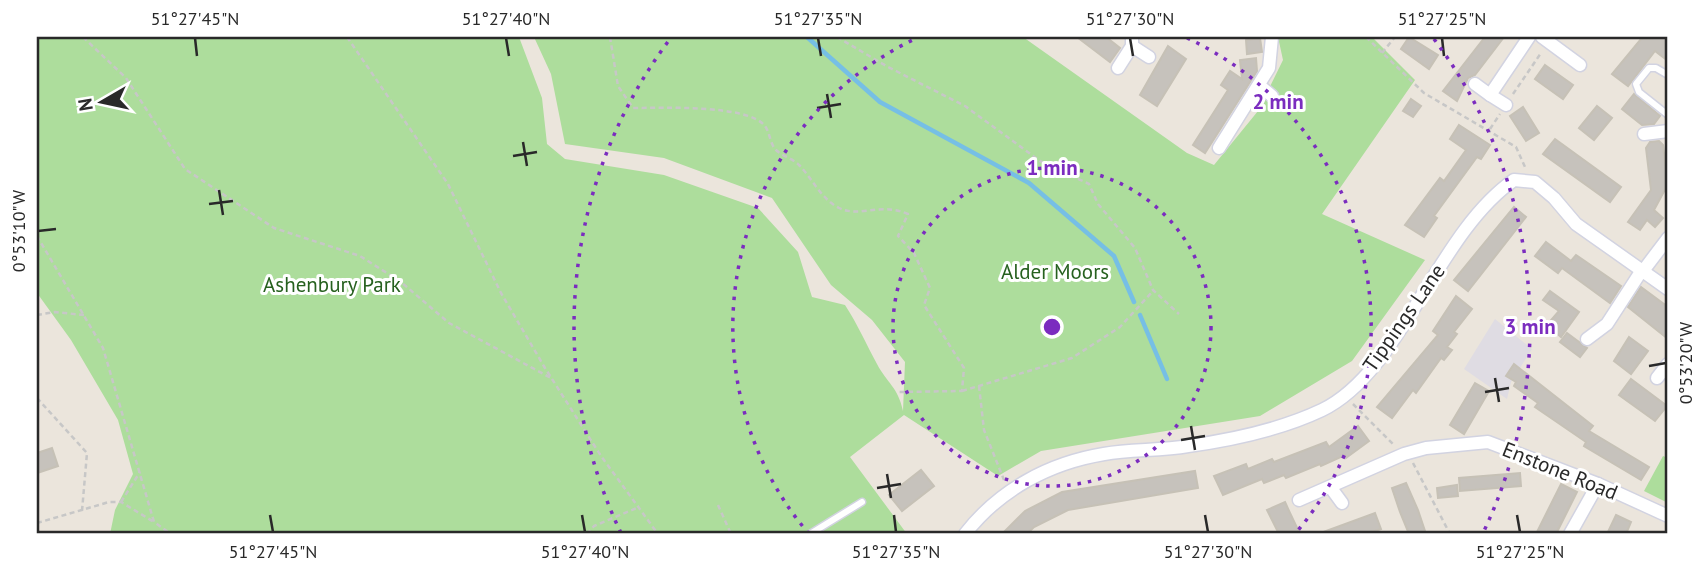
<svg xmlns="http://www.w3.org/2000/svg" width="1705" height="571" font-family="'PT Sans',sans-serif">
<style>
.industrial{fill:#dfdce3}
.green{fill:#addd9c}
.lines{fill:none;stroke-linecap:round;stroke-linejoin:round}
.stream{stroke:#76bfe5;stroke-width:4.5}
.building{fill:#c6c2bc;stroke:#c6c1b6;stroke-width:2}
.service-casing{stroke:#d2d3e1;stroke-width:9}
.minor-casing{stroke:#d2d3e1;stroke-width:15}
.path{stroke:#c7c7c7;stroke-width:2.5;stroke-dasharray:5 3.5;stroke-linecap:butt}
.service{stroke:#fff;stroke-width:6}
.minor{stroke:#fff;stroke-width:12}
.ticks{fill:none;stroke:#292929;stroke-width:2.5}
.ring{fill:none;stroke:#7b2cbf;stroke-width:3.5;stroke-dasharray:3.5 7}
.labels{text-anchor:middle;stroke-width:6;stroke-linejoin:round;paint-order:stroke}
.park-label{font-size:21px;fill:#27611f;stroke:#fff}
.street-label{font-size:21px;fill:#292929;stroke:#fff}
.centre{fill:#7b2cbf;stroke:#fff;stroke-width:3.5}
.ring-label{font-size:21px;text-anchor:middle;font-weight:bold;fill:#7b2cbf;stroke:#fff;stroke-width:6;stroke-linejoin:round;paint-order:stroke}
.neatline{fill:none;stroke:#292929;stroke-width:2.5}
.ticks-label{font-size:18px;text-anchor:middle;fill:#292929}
</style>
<rect width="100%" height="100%" fill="#ebe5dc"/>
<polygon class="industrial" points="1495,319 1532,349 1511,382 1507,399 1464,369"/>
<g class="green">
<path d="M 37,37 L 519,37 L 542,98 L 547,144 L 565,159 L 664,175 L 758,208 L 798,252 L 812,297 L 845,305 C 858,325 866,344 877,364 C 887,383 898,387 903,411 L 905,362 L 872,320 L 831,285 L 772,198 L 664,158 L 565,144 L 551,74 L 534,37 L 1023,37 L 1187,153 L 1214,165 L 1258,111 L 1283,60 L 1278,37 L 1372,37 L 1415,80 L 1322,214 L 1425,260 L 1352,361 L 1260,416 L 1041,451 L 998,476 L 904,415 L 850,457 L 907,534 L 110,534 L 115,510 L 133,474 L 118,420 L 71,340 L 37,293 Z"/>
<polygon points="1663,456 1668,458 1668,503 1644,491"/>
</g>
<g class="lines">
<g class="stream">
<polyline points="807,37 880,102 1029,183 1114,256 1134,302"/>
<polyline points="1140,315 1167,379"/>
</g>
</g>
<g class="building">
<polygon points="1077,37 1106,37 1120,48 1110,62"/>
<polygon points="1409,37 1438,55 1429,69 1401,49"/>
<polygon points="1485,37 1504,37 1475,75 1468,78 1457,101 1443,91"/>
<polygon points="1668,37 1668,61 1655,51 1628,86 1612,74 1641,39"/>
<polygon points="1260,38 1262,52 1247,54 1246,40"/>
<polygon points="1168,46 1186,59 1157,106 1140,95"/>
<polygon points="1256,58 1257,71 1205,153 1193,145 1228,90 1221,85 1230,71 1242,79 1240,60"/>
<polygon points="1545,65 1573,85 1563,99 1535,79"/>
<polygon points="1634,94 1660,116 1654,124 1642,125 1622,109"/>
<polygon points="1411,99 1421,106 1413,117 1403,111"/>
<polygon points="1597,106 1612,118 1594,140 1579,128"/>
<polygon points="1523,107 1539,133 1526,141 1510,116"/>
<polygon points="1459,125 1490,145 1481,159 1477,157 1434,216 1437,218 1424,237 1405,225 1440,178 1444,181 1466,150 1450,139"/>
<polygon points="1555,139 1621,187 1610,202 1543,154"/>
<polygon points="1659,141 1663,145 1668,184 1654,210 1663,218 1655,227 1647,220 1640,230 1628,222 1651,190 1646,148 1650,142"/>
<polygon points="1514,207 1526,217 1468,291 1454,280"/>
<polygon points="1546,242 1571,261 1576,255 1621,286 1610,303 1562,268 1558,273 1535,256"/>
<polygon points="1641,287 1668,307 1668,339 1628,307"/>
<polygon points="1550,291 1579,312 1561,337 1547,325 1559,311 1543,300"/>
<polygon points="1456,296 1472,309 1454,332 1457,334 1447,347 1452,350 1444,360 1441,358 1416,393 1413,390 1392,418 1377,407 1438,335 1433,331"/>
<polygon points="1567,333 1587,348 1580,357 1560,342"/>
<polygon points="1629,337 1648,351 1631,374 1614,361"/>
<polygon points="1514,364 1593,426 1589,431 1649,467 1641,480 1584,446 1586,442 1535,407 1538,403 1514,386 1516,382 1506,376"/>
<polygon points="1631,379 1667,406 1655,421 1619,395"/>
<polygon points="1475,383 1489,391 1464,434 1450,425"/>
<polygon points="1358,426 1369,441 1346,458 1345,455 1321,466 1320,464 1286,478 1284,475 1264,483 1262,479 1223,495 1214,476 1246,464 1248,469 1272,459 1274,462 1326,442 1329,447"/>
<polygon points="52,448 58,466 37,473 37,453"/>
<polygon points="921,470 934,486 902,511 889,495"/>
<polygon points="1195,471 1198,488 1068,510 1034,527 1027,534 1002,534 1025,511 1062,492"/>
<polygon points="1520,473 1521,486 1460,491 1459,478"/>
<polygon points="1406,483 1418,510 1426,534 1409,534 1400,512 1392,488"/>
<polygon points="1561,484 1577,492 1556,534 1536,534"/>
<polygon points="1457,485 1458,496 1438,498 1437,488"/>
<polygon points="1285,502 1290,513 1300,534 1279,534 1267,510"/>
<polygon points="1375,513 1381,529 1365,534 1318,534"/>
<polygon points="1616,515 1631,522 1626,534 1607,534"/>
</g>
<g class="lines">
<g class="service-casing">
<g id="service">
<polyline points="1668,75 1656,68 1649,68 1636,84 1639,92 1668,115"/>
<polyline points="810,534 862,502"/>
</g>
</g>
<g class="minor-casing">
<g id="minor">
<polyline points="1542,37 1580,65"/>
<polyline points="1132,46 1149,57"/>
<polyline points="1118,68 1132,46 1132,37"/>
<polyline points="1475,84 1490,95 1529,37"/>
<polyline points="1260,86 1272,96"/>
<polyline points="1490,95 1506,105"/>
<polyline points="1644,134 1668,131"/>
<polyline points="1219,148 1269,68 1272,37"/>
<polyline points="1643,271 1668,238"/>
<polyline points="1587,339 1607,324 1642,270"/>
<polyline points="1657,378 1668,364"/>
<polyline points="1331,488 1342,503"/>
<polyline points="1299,500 1404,454 1426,448 1488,442 1598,484 1668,516"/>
<path d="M 965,534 C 999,490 1049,463 1104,454 C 1131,449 1160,451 1188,446 C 1231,440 1282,429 1322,410 C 1401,372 1437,233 1514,180 L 1535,182 L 1554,198 L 1576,224 L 1668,289"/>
<polyline points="1570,534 1598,484"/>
</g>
</g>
<g class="path">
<polyline points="83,37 126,78 185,169 274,228 360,256 401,282 449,323 551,378"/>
<polyline points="347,37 448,184 501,293 545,368 601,456 658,534"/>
<path d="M 610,37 L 618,86 L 633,108 C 660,108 748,104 765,126 C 770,133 770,144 776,150 C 782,156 792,158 799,165 C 812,178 821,199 839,208 C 860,218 880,202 908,214 L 898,236 L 914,253 L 930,288 L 924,305 L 964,368 L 962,391 L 899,392"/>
<polyline points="837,37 888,67 965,106 1040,161 1089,184 1098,204 1135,248 1153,290 1179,314"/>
<polyline points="1366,37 1424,93 1516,147 1525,167"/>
<polyline points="1382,53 1395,37"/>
<polyline points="1513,94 1541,53"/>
<polyline points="1490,129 1500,114"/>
<polyline points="37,236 103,348 154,522 171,534"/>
<polyline points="37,315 55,312 84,315"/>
<polyline points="979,386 984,430 1004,480"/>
<polyline points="962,391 1072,358 1120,327 1153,291"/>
<polyline points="37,398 87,453 82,511"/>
<polyline points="1353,404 1393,444"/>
<polyline points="1413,463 1450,534"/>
<polyline points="121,502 140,472"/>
<polyline points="718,505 731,534"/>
<polyline points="37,523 109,502 121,502 154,522"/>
<polyline points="587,534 594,526 639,507"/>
</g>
<use href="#service" class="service"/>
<use href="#minor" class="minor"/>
</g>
<path class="ticks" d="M 195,38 L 197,56M 506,38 L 509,56M 818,38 L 821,56M 1130,38 L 1133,56M 1442,38 L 1444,56M 827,94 L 831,118M 817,108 L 841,104M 523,142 L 527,166M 513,156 L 537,152M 219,190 L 223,215M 209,204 L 233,201M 38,231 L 56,229M 1649,366 L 1666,363M 1495,378 L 1499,402M 1485,392 L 1509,388M 1191,426 L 1195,450M 1181,440 L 1205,436M 887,474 L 891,498M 877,488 L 901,484M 270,515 L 273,532M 582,515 L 585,532M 894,515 L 896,532M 1205,515 L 1208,532M 1517,515 L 1520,532"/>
<g class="ring">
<circle cx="1052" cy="327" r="159"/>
<path d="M809 534A319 319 0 0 1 917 38M1187 38A319 319 0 0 1 1295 534"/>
<path d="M621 533A478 478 0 0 1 670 39M1434 39A478 478 0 0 1 1483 533"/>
</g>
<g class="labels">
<g class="park-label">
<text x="1055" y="279">Alder Moors</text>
<text x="332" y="292">Ashenbury Park</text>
</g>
<g class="street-label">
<text transform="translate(1404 318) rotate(-55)" y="7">Tippings Lane</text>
<text transform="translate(1560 471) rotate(22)" y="7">Enstone Road</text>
</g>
</g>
<circle cx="1052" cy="327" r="10" class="centre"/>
<g class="ring-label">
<text x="1278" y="109">2 min</text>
<text x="1052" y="175">1 min</text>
<text x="1530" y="334">3 min</text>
</g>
<rect width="1705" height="571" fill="none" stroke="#ffffff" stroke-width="77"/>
<g transform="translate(102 102) rotate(261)" stroke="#ffffff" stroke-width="5" paint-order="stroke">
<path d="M0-5L12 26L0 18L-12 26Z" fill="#292929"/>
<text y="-10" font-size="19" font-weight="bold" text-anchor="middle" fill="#292929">N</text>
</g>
<rect x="38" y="38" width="1628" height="494" class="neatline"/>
<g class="ticks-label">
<text x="195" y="25">51°27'45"N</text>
<text x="506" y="25">51°27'40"N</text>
<text x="818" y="25">51°27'35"N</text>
<text x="1130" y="25">51°27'30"N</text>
<text x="1442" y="25">51°27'25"N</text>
<text transform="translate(19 231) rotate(-90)" y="6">0°53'10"W</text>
<text transform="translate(1686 363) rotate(-90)" y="6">0°53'20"W</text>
<text x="273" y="558">51°27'45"N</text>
<text x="585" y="558">51°27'40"N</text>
<text x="896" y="558">51°27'35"N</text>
<text x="1208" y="558">51°27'30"N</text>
<text x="1520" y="558">51°27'25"N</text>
</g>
</svg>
